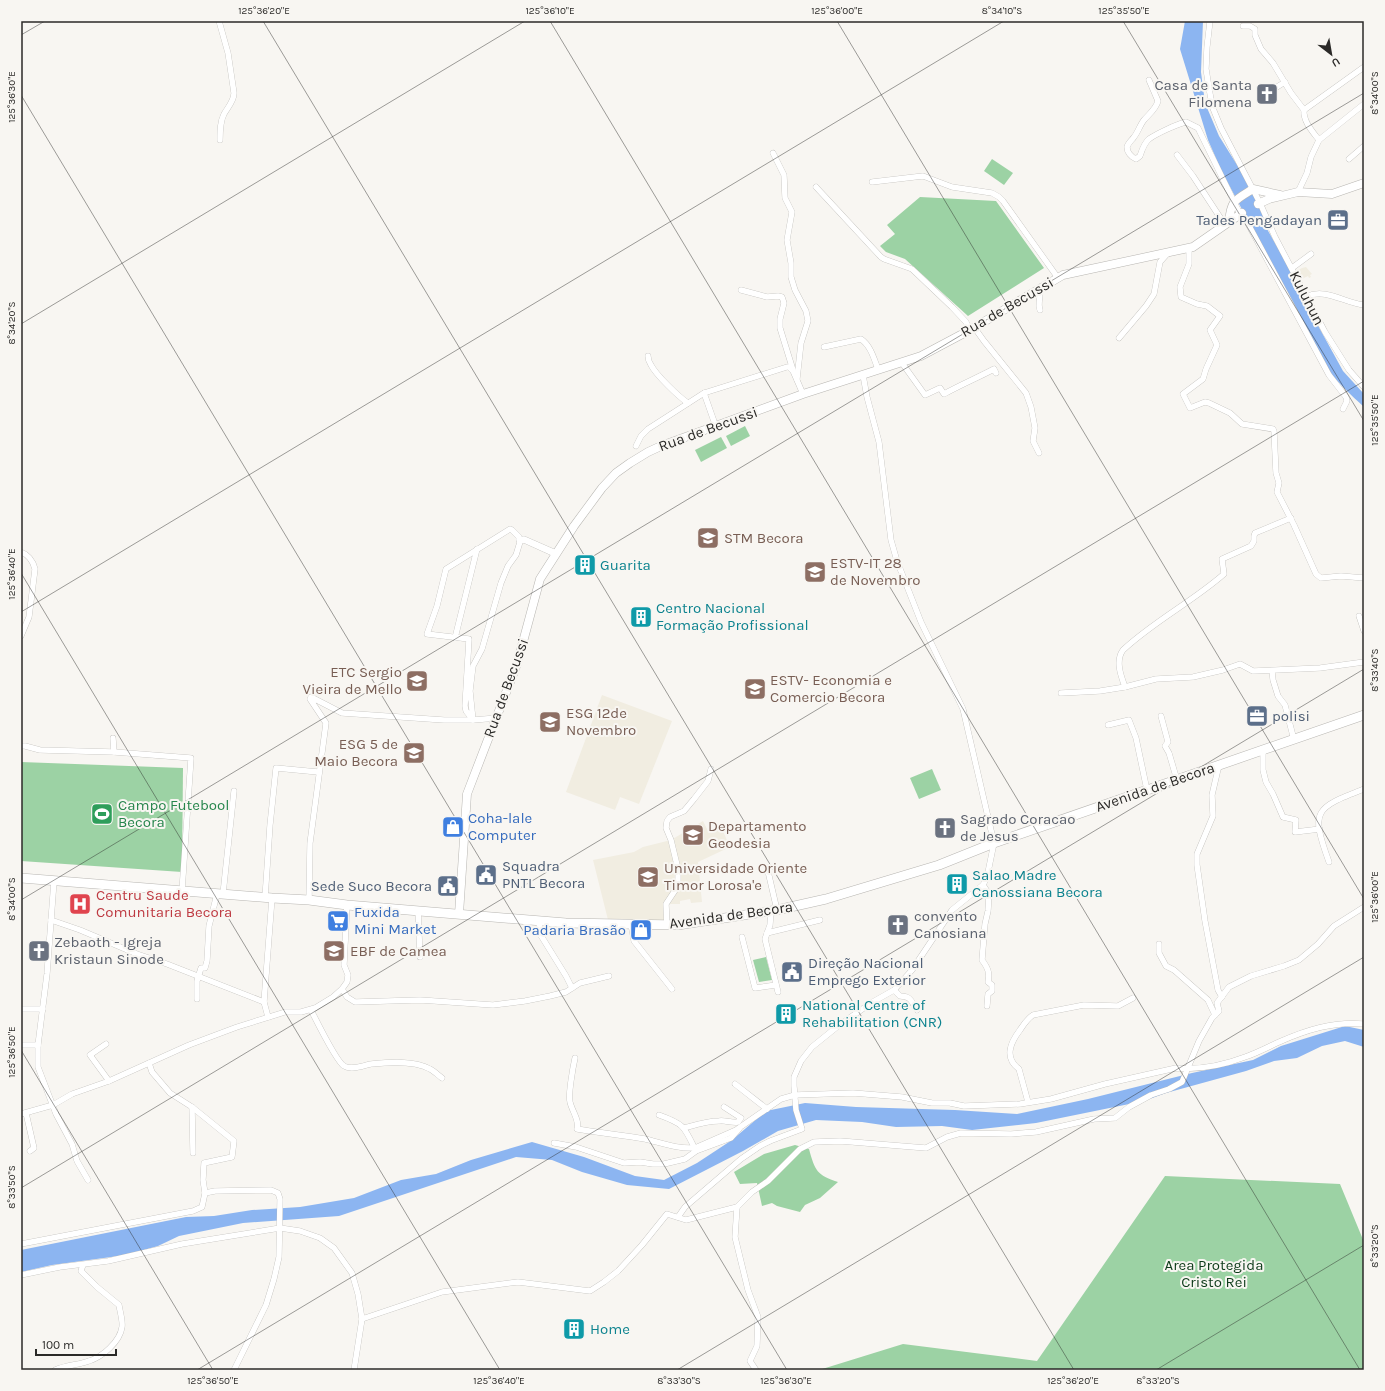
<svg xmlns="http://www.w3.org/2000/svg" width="1385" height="1391" font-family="Karla,sans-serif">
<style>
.built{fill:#f1ede1}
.green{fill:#9cd2a4}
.water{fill:#8cb5f1}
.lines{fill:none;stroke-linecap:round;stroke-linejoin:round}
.street-casing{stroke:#b8b6b2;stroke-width:6}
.secondary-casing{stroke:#b8b6b2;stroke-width:9}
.primary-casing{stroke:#b8b6b2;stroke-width:10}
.street{stroke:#fff;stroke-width:5.5}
.secondary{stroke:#fff;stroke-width:8}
.primary{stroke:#fff;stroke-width:9}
.ticks{fill:none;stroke:#2b2a28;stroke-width:1;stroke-opacity:0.45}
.labels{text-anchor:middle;stroke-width:4;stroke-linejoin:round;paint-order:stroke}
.worship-label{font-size:15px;fill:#5b616d;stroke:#f8f6f2;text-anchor:start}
.service-label{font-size:15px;fill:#4e5e75;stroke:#f8f6f2;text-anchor:start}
.street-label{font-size:15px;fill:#2b2a28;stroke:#f8f6f2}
.education-label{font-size:15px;fill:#785e54;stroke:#f8f6f2;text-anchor:start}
.culture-label{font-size:15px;fill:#0d838f;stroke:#f8f6f2;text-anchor:start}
.leisure-label{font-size:15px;fill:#27864d;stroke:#f8f6f2;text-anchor:start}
.shop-label{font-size:15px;fill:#366cbe;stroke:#f8f6f2;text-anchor:start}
.health-label{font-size:15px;fill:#be3a42;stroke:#f8f6f2;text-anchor:start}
.park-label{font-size:15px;fill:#0d3b19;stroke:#f8f6f2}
.neatline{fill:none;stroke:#2b2a28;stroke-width:1.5}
.ticks-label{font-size:10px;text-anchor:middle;fill:#2b2a28}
</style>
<rect width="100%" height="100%" fill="#f8f6f2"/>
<g class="built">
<polygon points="1306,267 1312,274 1310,275 1311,277 1309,278 1308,276 1302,279 1301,281 1295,272 1302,268"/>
<polygon points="602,695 672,721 639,804 620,797 615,810 566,792"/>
<polygon points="703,821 709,833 722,829 730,847 698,862 702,902 691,903 690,899 680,901 680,904 666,904 667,925 609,924 593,860 634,852 643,847 671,840"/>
</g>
<g class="green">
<polygon points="992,159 1013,173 1004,185 984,171"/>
<polygon points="920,197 996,201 1044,268 968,316 905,259 886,252 880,246 895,234 887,225"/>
<polygon points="745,426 750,436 731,446 726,436"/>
<polygon points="721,437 727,448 701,462 695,450"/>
<polygon points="21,762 183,768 182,872 21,861"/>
<polygon points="932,769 941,790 919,799 910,778"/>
<polygon points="766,957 772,980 759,982 753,960"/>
<path d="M 795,1145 L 809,1149 C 815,1171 817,1175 838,1182 L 820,1198 L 805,1205 L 800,1212 L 777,1206 L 772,1203 L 762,1206 L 757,1183 L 740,1184 L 734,1172 L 764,1154 Z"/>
<polygon points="1165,1176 1340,1184 1364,1242 1364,1370 819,1370 903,1344 1037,1361"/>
</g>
<g class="water">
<path d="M 1185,21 L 1203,21 L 1201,72 L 1205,103 L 1219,136 L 1239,168 L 1261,208 L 1267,229 L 1292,273 C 1290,280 1292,284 1295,290 L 1299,291 L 1343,371 L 1364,394 L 1364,407 C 1351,395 1339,384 1328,370 L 1222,172 L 1208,140 L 1180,49 Z"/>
<polygon points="1345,1026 1364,1030 1364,1047 1345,1041 1322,1046 1297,1058 1274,1061 1246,1071 1166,1093 1144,1101 1036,1123 972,1130 942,1126 896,1127 862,1122 816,1120 778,1131 743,1151 669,1189 627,1185 582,1172 552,1160 516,1157 339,1216 243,1223 179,1236 158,1246 126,1255 52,1265 21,1272 21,1250 186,1217 214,1216 252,1210 300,1207 354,1198 401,1180 436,1174 471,1160 532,1142 584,1157 635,1176 664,1180 697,1163 732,1140 766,1111 805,1103 856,1107 955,1110 1017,1114 1088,1099 1192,1073 1253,1060 1281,1046"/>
</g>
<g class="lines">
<g class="street-casing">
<g id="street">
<path d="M 219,21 L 228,53 L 234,93 C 234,101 228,107 224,114 C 220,122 220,131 220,140"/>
<polyline points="1210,21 1207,47 1206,69 1212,106 1221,128 1260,203 1275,237 1325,332 1349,370 1364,387"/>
<polyline points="1243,26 1250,26 1255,29 1255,35 1261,49 1273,63 1291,93 1304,110"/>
<path d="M 1364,67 L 1304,110 C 1303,121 1312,131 1319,140 L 1364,104"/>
<path d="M 1149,80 L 1158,101 C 1156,109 1149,114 1144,120 C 1140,125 1138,132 1134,137 C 1132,140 1128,143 1127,147 C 1127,152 1131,157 1136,159 L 1140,156 C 1142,150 1144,143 1149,139 C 1156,134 1177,124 1186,122 L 1198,128 L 1240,214"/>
<polyline points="1267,93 1285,82"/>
<polyline points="773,153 784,175 785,198 792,212 787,240 791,263 791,277 795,290 806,311 808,321 801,343 797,379"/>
<polyline points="1177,155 1193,176 1225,225"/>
<polyline points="1349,159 1364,146"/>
<polyline points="872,182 923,176 952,187 992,193 999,197 1003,201 1058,278"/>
<polyline points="816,187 881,257 884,259 912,269 952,307 966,322 970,330"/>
<polyline points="1298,192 1307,173 1311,157 1319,140"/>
<polyline points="1241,213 1246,220 1329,375 1346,397 1347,401 1343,409"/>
<polyline points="1189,248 1189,264 1180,287 1181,297 1197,304 1207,306 1220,316 1210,330 1217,345 1206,369 1203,379 1183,394 1190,408 1205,402 1209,403 1230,413 1242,424 1273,429 1274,431 1276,473 1279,483 1277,492 1294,525 1316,574 1321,578 1341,576 1364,578"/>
<polyline points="1292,268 1311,254"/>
<path d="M 1039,289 C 1042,296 1037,302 1040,310"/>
<polyline points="741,290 767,297 778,296 782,297 784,303 780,319 780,328 793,370"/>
<path d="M 1307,296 C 1327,288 1344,303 1364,305"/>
<polyline points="974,327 984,341 1026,393 1031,407 1035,428 1033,441 1039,453"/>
<polyline points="1119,338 1146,306 1154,294 1160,262 1168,253"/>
<path d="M 824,347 L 861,339 C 871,346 874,359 878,369"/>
<path d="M 648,356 C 648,359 649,362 651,365 C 656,375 679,397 688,403"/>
<path d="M 902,363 L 925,395 L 940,388 L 944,394 C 960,385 977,378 994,369 L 996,373"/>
<polyline points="704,393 787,367 789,367 793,371 803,394"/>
<polyline points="636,446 641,436 648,429 704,393 716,427"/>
<polygon points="510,529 512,530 519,537 520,542 516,555 508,566 501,583 482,649 473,666 470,691 473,720 466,711 465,706 469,639 427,634 437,606 446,569"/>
<polyline points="519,540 524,539 556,553 555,554 524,540 520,541"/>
<path d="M 21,552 C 29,555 33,561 35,569 L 29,617 L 21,636"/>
<polyline points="1359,616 1364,631"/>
<polyline points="455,638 477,549"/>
<polyline points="1272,671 1273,680 1278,696 1285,705 1294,740"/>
<path d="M 1125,687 C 1121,676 1115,661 1123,650 C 1154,621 1192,602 1224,574 L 1222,559 L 1251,546 L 1254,541 L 1254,536 L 1255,533 L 1291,518"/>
<polyline points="1061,693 1100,691 1125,687 1156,679 1193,677 1223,670 1240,664 1253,671 1320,668 1364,662"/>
<polyline points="1161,716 1168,742 1165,746 1169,753 1177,780"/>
<polyline points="1108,725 1129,720 1136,738 1147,790"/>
<polyline points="113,738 114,752 191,758 182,891"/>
<polyline points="21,746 25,746 40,750 114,752"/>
<polyline points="1263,750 1263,770 1266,782 1273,794 1283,817 1296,820 1295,832 1320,829"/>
<polyline points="1219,765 1212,795 1213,816 1197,854 1197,865 1205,921 1218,990 1222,997"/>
<path d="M 1329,862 C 1310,810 1315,808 1364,789"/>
<polyline points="767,867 777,910"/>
<polyline points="54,881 47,974 38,1045 38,1067 56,1114 72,1144 77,1161 88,1180"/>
<path d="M 983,885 L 989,894 L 988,911 L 985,924 L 982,960 C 988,968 990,973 988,982 L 992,985 L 992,991 L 988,994 L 987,1006"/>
<polyline points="223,894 234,791"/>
<polyline points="265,898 270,825 276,768 318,772"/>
<polyline points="309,900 310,843 326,723 310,699 311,697 342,713 444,720 473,720 497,718"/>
<polyline points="418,910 420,957"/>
<polyline points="771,910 770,925 765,939 778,992"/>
<polyline points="51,920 80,930 137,954 167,964 264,1002"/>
<polyline points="539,921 540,934 566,976 572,988"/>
<polyline points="631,924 634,941 672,989"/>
<polyline points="667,925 666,904 678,886 678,869 671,840 666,828 667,821 670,817 684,811 694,799 708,781 711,769"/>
<polyline points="767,933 820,920"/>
<polyline points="742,937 755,988 776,985"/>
<polyline points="1159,944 1159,953 1166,966 1174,970 1208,1000 1215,1015"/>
<polyline points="342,989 347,997 355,1002 420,1000 493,1005 525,1001 550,996 566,992 580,983 609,976"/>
<path d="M 894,990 L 900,996 C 911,996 911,1001 917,1010"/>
<polyline points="197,999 197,981 201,968 205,968 207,961 209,926 217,894"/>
<polyline points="21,1009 43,1009"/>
<path d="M 311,1010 C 316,1020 337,1062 344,1066 C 352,1071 364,1065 371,1064 C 389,1062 414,1060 430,1069 C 434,1071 438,1075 442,1078"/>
<polyline points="268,1017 264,1002 272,898"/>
<polyline points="106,1044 90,1055 109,1081"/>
<polyline points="21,1045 38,1045"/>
<path d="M 575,1058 C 573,1067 568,1095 570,1102 C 572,1111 580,1121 577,1129 C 599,1133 623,1135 645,1139 C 662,1143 677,1149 695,1148 L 736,1130 L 781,1099 L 795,1095 L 853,1093 L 902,1097 L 932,1103 L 950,1103 L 964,1106 L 1020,1104 L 1051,1099 L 1105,1084 L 1176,1068 C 1199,1070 1224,1065 1245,1057 C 1257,1053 1268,1047 1279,1042 C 1306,1030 1334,1021 1364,1024"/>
<polyline points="735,1084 767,1109"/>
<path d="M 1028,1102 L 1019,1069 C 1004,1058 1010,1043 1020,1030 C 1024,1024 1027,1019 1033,1015 L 1084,1005 L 1118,1006 L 1133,998"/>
<polyline points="192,1107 193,1153"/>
<polyline points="26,1113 34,1148 30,1151"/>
<polyline points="21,1114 53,1105 72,1094 109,1081 189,1045 237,1027 285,1012 301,1012 315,1008 333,997 342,989 347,982 348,975 344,965 347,905"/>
<path d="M 659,1115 C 684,1124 684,1126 695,1149"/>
<path d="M 684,1128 C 695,1125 707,1121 719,1121 C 725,1120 731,1123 738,1122 L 741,1118 L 724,1107"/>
<polyline points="554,1143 576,1147 624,1163 640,1162 653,1164 664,1164 685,1159 696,1151 731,1138 739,1129"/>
<polyline points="205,1193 215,1191 271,1190 278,1193 280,1199 279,1257 274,1279 266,1305 234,1370"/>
<polyline points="737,1207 735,1237 748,1290 758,1317 757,1346 750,1361 756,1370"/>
<polyline points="678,1217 685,1207 741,1159 760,1146 770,1141 802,1129 796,1110 794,1086 794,1077 801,1061 812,1047 838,1026 871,1003 894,990 912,970 952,910 983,885 987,877 994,843 963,709 921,622 897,561 891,540 879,442 867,397 863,375"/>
<polyline points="21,1244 193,1211 202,1207 205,1193 203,1180 204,1163 232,1157 234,1141 192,1107 170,1093 152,1072 149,1063"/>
<polyline points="21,1275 60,1267 108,1261 182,1244 280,1228 300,1231 320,1238 334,1248 352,1273 358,1294 362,1319 442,1292 518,1282 590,1291 604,1282 618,1271 642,1245 667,1214 686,1220 737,1207 752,1192 768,1181 800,1149 814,1142 840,1141 926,1148 947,1137 961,1133 1011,1134 1036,1132 1094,1119 1115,1118 1129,1107 1151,1095 1169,1089 1182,1082 1199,1041 1212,1018 1219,1011 1217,1003 1229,987 1251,976 1284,966 1299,960 1318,944 1334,926 1364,907"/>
<path d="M 55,1370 C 66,1365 78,1365 89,1361 C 102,1357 120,1342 122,1327 C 123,1321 120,1312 119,1305 L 97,1287 L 81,1271 L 83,1265"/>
<polyline points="354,1370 362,1319"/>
</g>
</g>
<g class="secondary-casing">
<g id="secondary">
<polyline points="1258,204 1269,199 1298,192 1332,194 1364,183"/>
<path d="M 1229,222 C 1231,200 1235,200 1253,189 L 1280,195"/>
<polyline points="459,914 467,794 517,664 540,579 574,526 602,488 616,473 630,463 648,452 661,446 803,394 921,356 970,330 1063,275 1193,247 1242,213"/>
</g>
</g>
<g class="primary-casing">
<polyline id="primary" points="21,878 272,898 309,900 347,905 566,923 678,925 777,910 826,899 939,865 994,843 1364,715"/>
</g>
<use href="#street" class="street"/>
<use href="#secondary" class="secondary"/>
<use href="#primary" class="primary"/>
</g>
<path class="ticks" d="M 263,21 L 1074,1370M 550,21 L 1360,1370M 837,21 L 1364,899M 1123,21 L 1364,421M 21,35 L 45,21M 21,95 L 787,1370M 21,324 L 525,21M 21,573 L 500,1370M 21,612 L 1004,21M 21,900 L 1364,93M 21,1050 L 213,1370M 21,1188 L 1364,381M 197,1370 L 1364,669M 677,1370 L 1364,957M 1156,1370 L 1364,1245"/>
<defs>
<g id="church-square" transform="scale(1.15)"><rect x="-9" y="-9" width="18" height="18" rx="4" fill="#6b7280" stroke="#f8f6f2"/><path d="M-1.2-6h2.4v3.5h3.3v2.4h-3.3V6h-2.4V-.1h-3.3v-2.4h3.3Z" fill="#fff"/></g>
<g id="office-square" transform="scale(1.15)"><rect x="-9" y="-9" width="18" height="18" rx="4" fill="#5c6f8a" stroke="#f8f6f2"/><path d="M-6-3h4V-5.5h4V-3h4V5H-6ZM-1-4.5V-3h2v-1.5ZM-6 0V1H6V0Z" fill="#fff"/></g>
<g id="school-square" transform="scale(1.15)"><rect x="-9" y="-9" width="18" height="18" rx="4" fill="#8d6e63" stroke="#f8f6f2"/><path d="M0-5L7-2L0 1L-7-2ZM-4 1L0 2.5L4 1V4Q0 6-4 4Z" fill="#fff"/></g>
<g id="building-square" transform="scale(1.15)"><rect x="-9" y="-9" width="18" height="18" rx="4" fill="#0f9aa8" stroke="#f8f6f2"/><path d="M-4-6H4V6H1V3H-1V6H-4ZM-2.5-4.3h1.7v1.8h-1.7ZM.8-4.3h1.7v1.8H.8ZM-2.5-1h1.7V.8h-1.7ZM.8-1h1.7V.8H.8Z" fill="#fff"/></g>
<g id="stadium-square" transform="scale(1.15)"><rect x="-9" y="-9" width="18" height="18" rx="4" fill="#2e9e5b" stroke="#f8f6f2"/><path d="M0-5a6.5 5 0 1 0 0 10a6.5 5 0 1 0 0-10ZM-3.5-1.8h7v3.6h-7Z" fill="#fff"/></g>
<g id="shop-square" transform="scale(1.15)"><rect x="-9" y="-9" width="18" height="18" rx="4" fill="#3f7fe0" stroke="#f8f6f2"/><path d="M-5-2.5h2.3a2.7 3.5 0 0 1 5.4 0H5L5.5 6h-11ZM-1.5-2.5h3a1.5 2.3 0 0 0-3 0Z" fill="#fff"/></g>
<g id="university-square" transform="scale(1.15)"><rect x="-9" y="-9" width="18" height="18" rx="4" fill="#8d6e63" stroke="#f8f6f2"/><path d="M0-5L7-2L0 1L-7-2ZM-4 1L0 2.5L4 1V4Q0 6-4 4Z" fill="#fff"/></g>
<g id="civic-square" transform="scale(1.15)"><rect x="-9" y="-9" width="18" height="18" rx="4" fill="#5c6f8a" stroke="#f8f6f2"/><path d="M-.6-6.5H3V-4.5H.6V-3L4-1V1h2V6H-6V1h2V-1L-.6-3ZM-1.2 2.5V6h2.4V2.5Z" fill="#fff"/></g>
<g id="hospital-square" transform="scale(1.15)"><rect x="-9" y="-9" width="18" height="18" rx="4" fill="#e0444e" stroke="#f8f6f2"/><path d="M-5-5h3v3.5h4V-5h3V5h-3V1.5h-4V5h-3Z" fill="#fff"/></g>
<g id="supermarket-square" transform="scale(1.15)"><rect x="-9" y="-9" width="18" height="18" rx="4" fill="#3f7fe0" stroke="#f8f6f2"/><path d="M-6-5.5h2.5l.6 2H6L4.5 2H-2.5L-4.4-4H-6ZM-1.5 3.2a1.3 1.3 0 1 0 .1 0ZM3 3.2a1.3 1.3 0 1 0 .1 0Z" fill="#fff"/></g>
</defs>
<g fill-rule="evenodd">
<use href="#church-square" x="1267" y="94"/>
<use href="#office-square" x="1338" y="220"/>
<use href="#school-square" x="708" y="538"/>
<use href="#building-square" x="585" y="565"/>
<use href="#school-square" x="815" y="572"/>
<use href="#building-square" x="641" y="617"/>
<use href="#school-square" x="417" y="681"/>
<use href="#school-square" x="755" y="689"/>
<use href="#office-square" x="1257" y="716"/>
<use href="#school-square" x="550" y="722"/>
<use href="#school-square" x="414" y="753"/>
<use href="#stadium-square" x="102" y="814"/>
<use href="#shop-square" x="453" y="827"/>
<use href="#church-square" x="945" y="828"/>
<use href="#university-square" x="693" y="835"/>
<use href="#civic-square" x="486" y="875"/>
<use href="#university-square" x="648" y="877"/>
<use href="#building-square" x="957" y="884"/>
<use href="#civic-square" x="448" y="886"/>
<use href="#hospital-square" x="80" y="904"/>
<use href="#supermarket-square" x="338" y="921"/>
<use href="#church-square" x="898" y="925"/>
<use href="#shop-square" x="641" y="930"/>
<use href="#church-square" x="39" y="951"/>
<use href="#school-square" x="334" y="951"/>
<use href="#civic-square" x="792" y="972"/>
<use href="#building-square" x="786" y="1014"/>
<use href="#building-square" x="574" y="1329"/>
</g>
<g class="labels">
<g class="worship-label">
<text x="1252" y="90" text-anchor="end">Casa de Santa<tspan x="1252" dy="17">Filomena</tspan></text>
<text x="960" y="824">Sagrado Coracao<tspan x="960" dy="17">de Jesus</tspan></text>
<text x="914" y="921">convento<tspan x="914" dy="17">Canosiana</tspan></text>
<text x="54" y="947">Zebaoth - Igreja<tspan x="54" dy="17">Kristaun Sinode</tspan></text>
</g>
<g class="service-label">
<text x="1322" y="225" text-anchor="end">Tades Pengadayan</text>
<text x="1272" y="721">polisi</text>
<text x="502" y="871">Squadra<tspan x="502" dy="17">PNTL Becora</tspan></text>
<text x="432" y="891" text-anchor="end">Sede Suco Becora</text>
<text x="808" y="968">Direção Nacional<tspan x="808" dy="17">Emprego Exterior</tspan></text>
</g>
<g class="street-label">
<text transform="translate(1307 298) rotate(63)" y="5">Kuluhun</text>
<text transform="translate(1007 307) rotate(-30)" y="5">Rua de Becussi</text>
<text transform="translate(708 429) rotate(-20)" y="5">Rua de Becussi</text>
<text transform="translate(506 688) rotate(-70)" y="5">Rua de Becussi</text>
<text transform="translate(1155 787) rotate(-19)" y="5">Avenida de Becora</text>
<text transform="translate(731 915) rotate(-8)" y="5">Avenida de Becora</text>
</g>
<g class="education-label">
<text x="724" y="543">STM Becora</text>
<text x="830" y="568">ESTV-IT 28<tspan x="830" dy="17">de Novembro</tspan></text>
<text x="402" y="677" text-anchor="end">ETC Sergio<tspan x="402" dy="17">Vieira de Mello</tspan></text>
<text x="770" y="685">ESTV- Economia e<tspan x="770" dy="17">Comercio Becora</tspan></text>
<text x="566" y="718">ESG 12de<tspan x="566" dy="17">Novembro</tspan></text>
<text x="398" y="749" text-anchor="end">ESG 5 de<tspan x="398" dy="17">Maio Becora</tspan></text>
<text x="708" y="831">Departamento<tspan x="708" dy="17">Geodesia</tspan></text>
<text x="664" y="873">Universidade Oriente<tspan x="664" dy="17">Timor Lorosa'e</tspan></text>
<text x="350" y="956">EBF de Camea</text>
</g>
<g class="culture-label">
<text x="600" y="570">Guarita</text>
<text x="656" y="613">Centro Nacional<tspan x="656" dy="17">Formação Profissional</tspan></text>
<text x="972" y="880">Salao Madre<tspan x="972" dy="17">Canossiana Becora</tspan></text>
<text x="802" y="1010">National Centre of<tspan x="802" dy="17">Rehabilitation (CNR)</tspan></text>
<text x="590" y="1334">Home</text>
</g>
<g class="leisure-label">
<text x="118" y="810">Campo Futebool<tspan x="118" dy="17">Becora</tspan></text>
</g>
<g class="shop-label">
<text x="468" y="823">Coha-lale<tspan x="468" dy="17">Computer</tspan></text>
<text x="354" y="917">Fuxida<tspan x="354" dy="17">Mini Market</tspan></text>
<text x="626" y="935" text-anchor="end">Padaria Brasão</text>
</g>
<g class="health-label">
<text x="96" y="900">Centru Saude<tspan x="96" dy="17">Comunitaria Becora</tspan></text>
</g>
<g class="park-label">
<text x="1214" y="1270">Area Protegida<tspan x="1214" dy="17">Cristo Rei</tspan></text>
</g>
</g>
<rect width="1385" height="1391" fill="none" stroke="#f8f6f2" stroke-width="44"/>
<g transform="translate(1331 54) rotate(149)" stroke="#f8f6f2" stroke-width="3" paint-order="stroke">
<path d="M0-3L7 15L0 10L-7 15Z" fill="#2b2a28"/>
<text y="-6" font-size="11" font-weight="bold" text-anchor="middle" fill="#2b2a28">U</text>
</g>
<path d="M36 1349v6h80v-6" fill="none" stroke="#2b2a28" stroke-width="2"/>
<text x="42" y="1349" font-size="12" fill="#2b2a28" stroke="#f8f6f2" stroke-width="3" paint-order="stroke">100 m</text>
<rect x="22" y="22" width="1341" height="1347" class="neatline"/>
<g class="ticks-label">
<text x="264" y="14">125°36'20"E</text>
<text x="550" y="14">125°36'10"E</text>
<text x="837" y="14">125°36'00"E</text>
<text x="1002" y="14">8°34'10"S</text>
<text x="1124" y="14">125°35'50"E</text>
<text transform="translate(1374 93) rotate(-90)" y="4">8°34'00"S</text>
<text transform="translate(11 97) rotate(-90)" y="4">125°36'30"E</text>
<text transform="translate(11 323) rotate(-90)" y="4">8°34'20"S</text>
<text transform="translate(1374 420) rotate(-90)" y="4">125°35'50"E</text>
<text transform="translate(11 574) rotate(-90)" y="4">125°36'40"E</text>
<text transform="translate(1374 670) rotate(-90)" y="4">8°33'40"S</text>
<text transform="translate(1374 897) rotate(-90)" y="4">125°36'00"E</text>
<text transform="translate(11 899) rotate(-90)" y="4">8°34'00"S</text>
<text transform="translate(11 1052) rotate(-90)" y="4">125°36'50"E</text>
<text transform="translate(11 1187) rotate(-90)" y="4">8°33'50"S</text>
<text transform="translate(1374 1246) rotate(-90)" y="4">8°33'20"S</text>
<text x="213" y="1384">125°36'50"E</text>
<text x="499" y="1384">125°36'40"E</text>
<text x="679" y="1384">8°33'30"S</text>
<text x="786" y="1384">125°36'30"E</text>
<text x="1073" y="1384">125°36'20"E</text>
<text x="1158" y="1384">8°33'20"S</text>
</g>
</svg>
